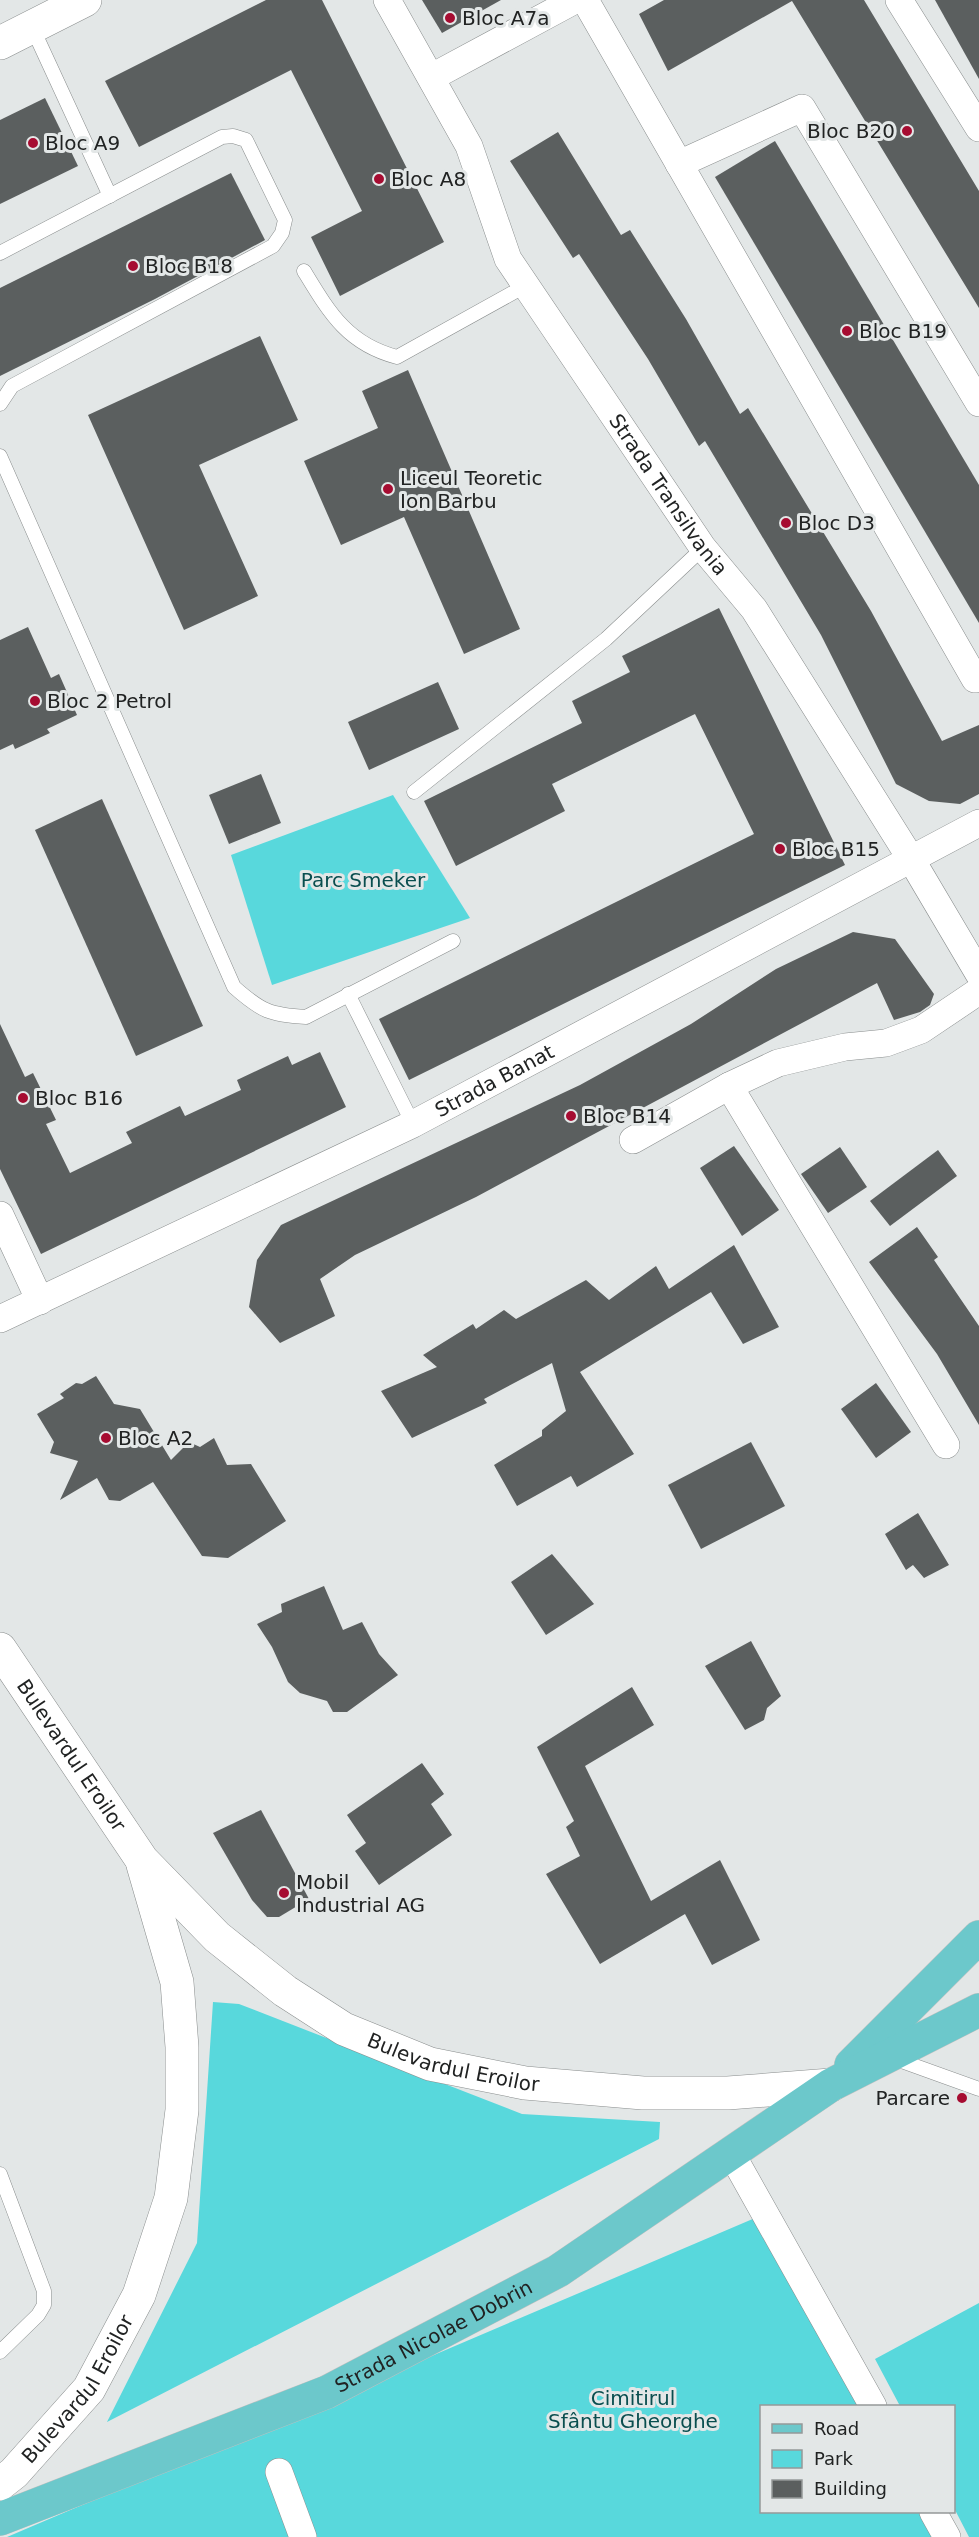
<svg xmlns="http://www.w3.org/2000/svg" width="979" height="2537" font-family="'DejaVu Sans',sans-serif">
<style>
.green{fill:#58d8dc}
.building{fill:#5b5f5f}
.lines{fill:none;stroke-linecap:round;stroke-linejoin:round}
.lane-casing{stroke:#898d8d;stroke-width:15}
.street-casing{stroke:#898d8d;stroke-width:28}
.secondary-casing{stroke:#898d8d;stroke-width:34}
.primary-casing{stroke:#c1c1c1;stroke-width:34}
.lane{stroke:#fff;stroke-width:14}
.street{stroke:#fff;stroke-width:27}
.secondary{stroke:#fff;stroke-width:33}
.primary{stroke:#6cc8cb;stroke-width:33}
.poi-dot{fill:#a60c31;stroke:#e3e7e7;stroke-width:2}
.labels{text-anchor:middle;stroke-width:6;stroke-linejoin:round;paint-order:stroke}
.poi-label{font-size:20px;fill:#212323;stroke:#e3e7e7;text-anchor:start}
.street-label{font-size:20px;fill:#212323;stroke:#e3e7e7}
.park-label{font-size:20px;fill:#094e4f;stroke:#e3e7e7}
</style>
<rect width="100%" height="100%" fill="#e3e7e7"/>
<g class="green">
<polygon points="393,795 470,918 272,985 231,855"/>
<polygon points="213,2002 239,2004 522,2114 660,2122 659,2139 107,2422 197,2243"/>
<polygon points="755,2218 865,2406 762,2406 762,2512 926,2512 940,2537 7,2537"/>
<polygon points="979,2303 979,2537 969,2537 954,2508 954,2406 900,2406 875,2359"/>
</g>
<g class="building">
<polygon points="266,0 322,0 444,242 340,296 311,237 362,211 291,70 139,147 105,81"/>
<polygon points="422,0 501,0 442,33"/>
<polygon points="664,0 864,0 979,191 979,308 792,1 668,71 639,14"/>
<polygon points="935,0 979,0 979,79"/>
<polygon points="45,98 78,166 0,204 0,120"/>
<polygon points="558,132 621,235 630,230 686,319 740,414 748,408 871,611 942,741 979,725 979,794 960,804 929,801 896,784 821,635 705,441 699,446 648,359 579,254 573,258 510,161"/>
<polygon points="775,141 979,485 979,623 715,177"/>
<polygon points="231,173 265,240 155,299 0,376 0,288"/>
<polygon points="260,336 298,420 199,465 258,596 184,630 88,415"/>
<polygon points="408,370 520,629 464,654 404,517 341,545 304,461 378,428 362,391"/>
<polygon points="719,608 845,865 409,1080 379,1019 754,834 695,714 552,784 565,811 456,866 424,801 582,723 572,701 630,672 622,656"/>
<polygon points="28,627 51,678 59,674 77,715 47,729 50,733 15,749 13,744 0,750 0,640"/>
<polygon points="438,682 459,729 369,770 348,722"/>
<polygon points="261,774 281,823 229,844 209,795"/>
<polygon points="102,799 203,1026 136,1056 35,830"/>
<polygon points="853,932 895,939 934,994 930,1005 920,1012 894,1020 877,983 476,1197 355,1255 320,1279 335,1316 280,1343 249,1307 257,1260 281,1225 580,1085 691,1024 776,969"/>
<polygon points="0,1024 25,1077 33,1073 56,1120 46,1124 70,1173 132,1143 126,1132 180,1106 185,1116 241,1090 237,1080 288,1056 292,1065 320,1052 346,1107 41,1254 0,1169"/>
<polygon points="734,1146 779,1210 742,1236 700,1168"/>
<polygon points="840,1147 867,1187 828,1213 801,1174"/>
<polygon points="938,1150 957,1176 890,1226 870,1201"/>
<polygon points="917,1227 938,1257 934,1260 979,1326 979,1425 937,1354 869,1262"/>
<polygon points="734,1245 779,1327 743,1344 711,1292 580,1372 634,1454 577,1487 571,1476 517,1506 494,1465 542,1436 542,1430 566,1411 552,1363 484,1399 487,1403 412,1438 381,1391 437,1367 423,1355 473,1324 476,1329 504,1310 516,1319 586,1280 609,1300 656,1266 669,1289"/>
<polygon points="96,1376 114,1404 140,1409 171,1460 189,1442 200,1447 214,1438 227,1465 251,1464 286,1521 228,1558 202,1556 153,1482 120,1501 109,1500 97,1478 60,1500 78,1461 50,1453 54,1442 37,1414 64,1398 60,1394 76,1383 82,1384"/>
<polygon points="876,1383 911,1432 876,1458 841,1409"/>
<polygon points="751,1442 785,1506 701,1549 668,1485"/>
<polygon points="918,1513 949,1565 924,1578 913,1565 906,1570 885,1534"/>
<polygon points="552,1554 594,1604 546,1635 511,1582"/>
<polygon points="324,1586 343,1630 362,1622 379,1654 398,1675 347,1712 333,1712 327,1701 300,1693 288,1682 272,1647 257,1624 282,1612 281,1604"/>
<polygon points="751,1641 781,1696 767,1708 764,1720 745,1730 705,1666"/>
<polygon points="632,1687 654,1725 585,1766 651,1901 720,1860 760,1940 712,1965 685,1914 600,1964 546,1874 580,1856 566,1827 574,1821 537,1747"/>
<polygon points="422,1763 444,1794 431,1804 452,1835 379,1885 355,1851 366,1843 347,1815"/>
<polygon points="261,1810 309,1899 279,1917 267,1917 252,1900 213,1833"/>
</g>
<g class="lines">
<g class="lane-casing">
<g id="lane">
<polyline points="32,27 110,196"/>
<polyline points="0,253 222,137 233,136 246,140 285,220 282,233 273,246 12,386 0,404"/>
<path d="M 304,271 C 329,312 347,344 397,357 L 525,286"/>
<path d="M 0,456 L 234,987 C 261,1011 270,1015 306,1017 L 453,941"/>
<polyline points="414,792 606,639 703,548"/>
<polyline points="348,994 413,1124"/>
<polyline points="893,2058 979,2089"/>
<polyline points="0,2174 44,2291 44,2305 38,2315 0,2352"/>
</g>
</g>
<g class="street-casing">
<g id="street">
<path id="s1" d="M 387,0 L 469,146 L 508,259 L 703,548 L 754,609 L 911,859 L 979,974"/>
<polyline points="585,0 975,679 979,677"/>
<polyline points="899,0 979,128"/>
<polyline points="432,77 575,0"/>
<polyline points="679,164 802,108 979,403"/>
<polyline points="729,1086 946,1445"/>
<polyline points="633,1140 729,1086 778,1063 845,1047 886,1043 921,1030 979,991"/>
<polyline points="0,1215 40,1301"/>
<path id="s2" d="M 0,1319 L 413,1124 L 979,823"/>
<polyline points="731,2153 873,2406"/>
<polyline points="279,2472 303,2537"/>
<polyline points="933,2512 947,2537"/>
</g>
</g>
<g class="secondary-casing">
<g id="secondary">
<polyline points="0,43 85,0"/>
<path id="s3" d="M 0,1649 L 142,1860 L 217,1937 L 285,1991 L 344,2029 L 430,2064 L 525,2083 L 643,2093 L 728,2093 L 831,2085"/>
<path id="s4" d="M 0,2484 L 14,2473 L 89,2389 L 139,2295 L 171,2198 L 182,2110 L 182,2047 L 177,1982 L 143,1865"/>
</g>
</g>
<g class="primary-casing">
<g id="primary">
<polyline points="851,2065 979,1937"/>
<path id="s5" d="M 0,2519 L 327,2392 L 558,2271 L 831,2085 L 979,2010"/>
</g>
</g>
<use href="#lane" class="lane"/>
<use href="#street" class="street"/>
<use href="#secondary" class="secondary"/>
<use href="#primary" class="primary"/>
</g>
<g class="poi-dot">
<circle cx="450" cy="18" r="6"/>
<circle cx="907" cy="131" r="6"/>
<circle cx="33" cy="143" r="6"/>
<circle cx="379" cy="179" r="6"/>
<circle cx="133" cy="266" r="6"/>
<circle cx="847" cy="331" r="6"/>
<circle cx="388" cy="489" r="6"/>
<circle cx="786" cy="523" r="6"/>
<circle cx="35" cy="701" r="6"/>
<circle cx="780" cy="849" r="6"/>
<circle cx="23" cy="1098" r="6"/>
<circle cx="571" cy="1116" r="6"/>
<circle cx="106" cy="1438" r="6"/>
<circle cx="284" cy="1893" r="6"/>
<circle cx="962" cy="2098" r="6"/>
</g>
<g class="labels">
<g class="poi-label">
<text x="462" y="25">Bloc A7a</text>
<text x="895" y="138" text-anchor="end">Bloc B20</text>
<text x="45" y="150">Bloc A9</text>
<text x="391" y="186">Bloc A8</text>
<text x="145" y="273">Bloc B18</text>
<text x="859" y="338">Bloc B19</text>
<text x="400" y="485">Liceul Teoretic<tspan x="400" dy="23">Ion Barbu</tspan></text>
<text x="798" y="530">Bloc D3</text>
<text x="47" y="708">Bloc 2 Petrol</text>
<text x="792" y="856">Bloc B15</text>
<text x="35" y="1105">Bloc B16</text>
<text x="583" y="1123">Bloc B14</text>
<text x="118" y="1445">Bloc A2</text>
<text x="296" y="1889">Mobil<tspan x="296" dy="23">Industrial AG</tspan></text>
<text x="950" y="2105" text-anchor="end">Parcare</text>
</g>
<g class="street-label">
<text dy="7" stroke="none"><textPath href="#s1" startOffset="572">Strada Transilvania</textPath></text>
<text dy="7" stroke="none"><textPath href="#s2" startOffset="549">Strada Banat</textPath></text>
<text dy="7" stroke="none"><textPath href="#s3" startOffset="128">Bulevardul Eroilor</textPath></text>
<text dy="7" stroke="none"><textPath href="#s3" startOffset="634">Bulevardul Eroilor</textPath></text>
<text dy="7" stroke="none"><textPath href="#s5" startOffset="471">Strada Nicolae Dobrin</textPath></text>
<text dy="7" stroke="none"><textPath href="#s4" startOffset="124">Bulevardul Eroilor</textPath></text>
</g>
<g class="park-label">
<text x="363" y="887">Parc Smeker</text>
<text x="633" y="2405">Cimitirul<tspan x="633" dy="23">Sfântu Gheorghe</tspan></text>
</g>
</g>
<rect x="760" y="2405" width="195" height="108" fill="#e3e7e7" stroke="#959999" stroke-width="1.5"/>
<rect x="772" y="2424" width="30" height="9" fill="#6cc8cb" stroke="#959999" stroke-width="1.5"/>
<text x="814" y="2435" font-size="18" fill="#212323">Road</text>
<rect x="772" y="2450" width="30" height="18" fill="#58d8dc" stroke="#959999" stroke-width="1.5"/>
<text x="814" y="2465" font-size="18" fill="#212323">Park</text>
<rect x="772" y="2480" width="30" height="18" fill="#5b5f5f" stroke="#959999" stroke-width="1.5"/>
<text x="814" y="2495" font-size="18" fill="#212323">Building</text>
</svg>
